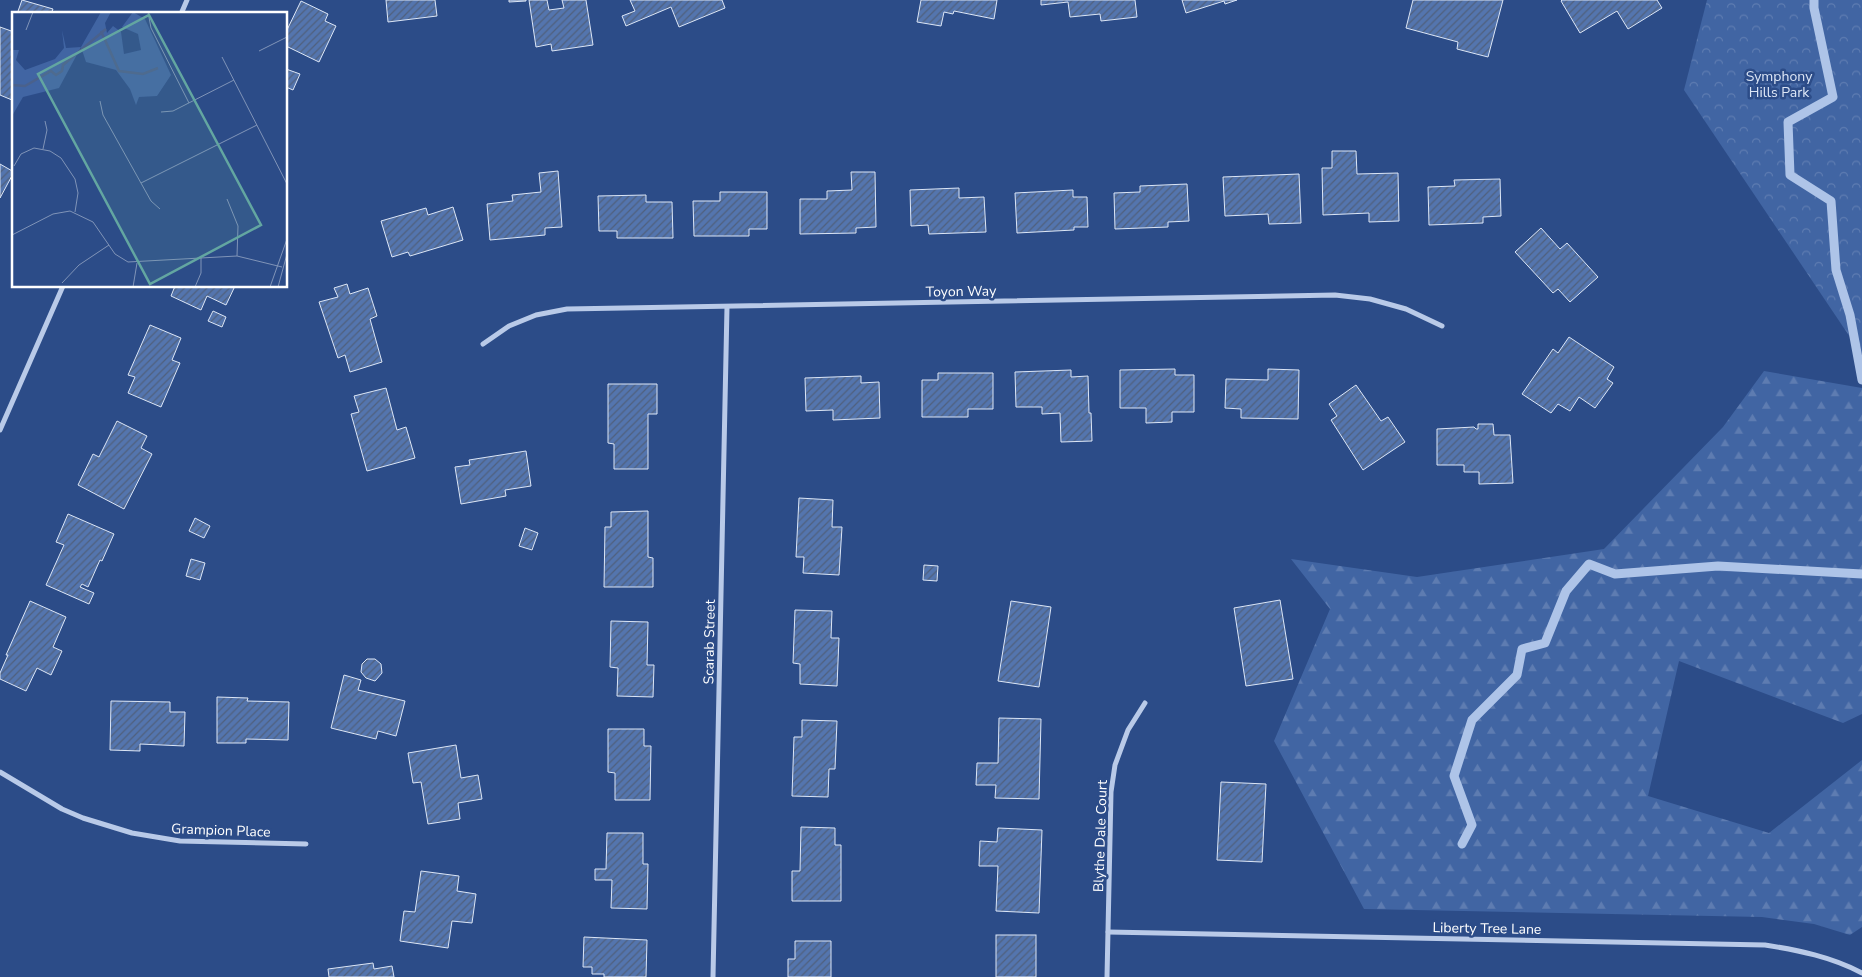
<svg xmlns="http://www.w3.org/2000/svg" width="1862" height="977" font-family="'Nunito Sans',sans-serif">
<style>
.forest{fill:url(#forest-firs)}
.park{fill:url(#park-crowns)}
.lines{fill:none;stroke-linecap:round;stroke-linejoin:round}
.stream{stroke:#aec4e8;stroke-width:9}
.building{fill:url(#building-hatch);stroke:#dce6f6}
.minor{stroke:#b9cae8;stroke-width:5}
.labels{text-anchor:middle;stroke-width:5;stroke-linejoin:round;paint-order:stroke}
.park-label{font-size:14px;fill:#dce6f6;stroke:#2c4c88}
.street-label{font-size:14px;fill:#fff;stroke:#2c4c88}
.inset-river{fill:none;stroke:#4a618c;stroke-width:2.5}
.inset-road{fill:none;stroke:#8094b8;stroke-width:1}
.view{fill:#63a6a1;fill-opacity:0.15;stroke:#63a6a1;stroke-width:2.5}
.inset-edge{fill:none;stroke:#fff;stroke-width:2.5}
</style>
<defs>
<pattern id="forest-firs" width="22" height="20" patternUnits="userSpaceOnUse" patternTransform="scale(1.25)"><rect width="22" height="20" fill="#4165a3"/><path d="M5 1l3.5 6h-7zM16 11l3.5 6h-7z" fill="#5e7cb1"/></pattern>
<pattern id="park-crowns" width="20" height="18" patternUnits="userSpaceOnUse" patternTransform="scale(1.25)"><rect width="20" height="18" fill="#4165a3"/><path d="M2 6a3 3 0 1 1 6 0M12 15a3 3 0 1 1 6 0" fill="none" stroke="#5e7cb1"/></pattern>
<pattern id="building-hatch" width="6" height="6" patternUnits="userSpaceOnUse" patternTransform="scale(1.25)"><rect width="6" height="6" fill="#5475ae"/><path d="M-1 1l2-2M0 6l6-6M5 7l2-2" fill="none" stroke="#50607d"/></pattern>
</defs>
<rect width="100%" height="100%" fill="#2c4c88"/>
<polygon class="forest" points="1764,371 1862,388 1862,714 1843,723 1679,661 1648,796 1769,833 1862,760 1862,927 1850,935 1814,924 1762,917 1364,909 1274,741 1330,609 1291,559 1417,577 1604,549 1723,427"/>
<polygon class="park" points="1707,0 1862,0 1862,355 1684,90"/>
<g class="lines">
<g class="stream">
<polyline points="1814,0 1814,8 1833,97 1788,122 1790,175 1831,201 1836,270 1850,315 1862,380"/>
<polyline points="1462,844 1472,825 1454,776 1472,720 1517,675 1522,649 1545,643 1566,591 1589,564 1615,574 1718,566 1862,574"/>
</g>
</g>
<g class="building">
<polygon points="22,0 53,9 51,14 17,14"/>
<polygon points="386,0 435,0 437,16 388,22"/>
<polygon points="509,0 526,0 526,1 509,2"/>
<polygon points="529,0 547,0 549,10 564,8 562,0 586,0 593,45 552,51 551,44 536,47"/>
<polygon points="630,0 722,0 725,8 679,27 671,7 626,26 622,16 635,11"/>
<polygon points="921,0 997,0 994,19 954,11 953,14 944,12 941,26 917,22"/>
<polygon points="1041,0 1135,0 1137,17 1101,21 1100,14 1070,17 1068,2 1041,5"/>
<polygon points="1182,0 1237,0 1225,4 1224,1 1186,13"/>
<polygon points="1413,0 1503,0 1488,57 1457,49 1458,42 1406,28"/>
<polygon points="1562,0 1657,0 1662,8 1628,29 1617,11 1580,33 1561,1"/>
<polygon points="301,1 328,14 325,21 336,26 319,62 286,46 286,32"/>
<polygon points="0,27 14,32 14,95 12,100 0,95"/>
<polygon points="286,69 300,74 293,90 286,87"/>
<polygon points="1332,151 1356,151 1357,174 1398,173 1399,221 1369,222 1369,213 1323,215 1322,168 1332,168"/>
<polygon points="0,164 14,172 0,198"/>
<polygon points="558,171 562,227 545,228 545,235 490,240 487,204 513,201 512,195 541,192 539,173"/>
<polygon points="851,172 875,172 876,227 856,228 856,233 800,234 800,199 827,199 827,191 852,190"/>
<polygon points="1299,174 1301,223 1269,224 1268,214 1225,216 1223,177"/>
<polygon points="1500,179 1501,216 1483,217 1483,223 1429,225 1428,187 1455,186 1454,180"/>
<polygon points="1187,184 1189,221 1168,222 1168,227 1115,229 1114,193 1140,192 1140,186"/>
<polygon points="959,188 959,198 984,197 986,232 929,234 928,225 911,226 910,190"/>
<polygon points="1073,190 1073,197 1087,197 1088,227 1074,227 1074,230 1017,233 1015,193"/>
<polygon points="720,192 767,192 767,229 749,229 749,236 694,236 693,201 720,201"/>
<polygon points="646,195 646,202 672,202 673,238 617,238 617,231 599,231 598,196"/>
<polygon points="453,207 463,240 410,256 408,252 392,257 381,221 426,208 428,215"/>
<polygon points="1541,228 1560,249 1567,243 1598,277 1570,302 1558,289 1553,293 1515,252"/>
<polygon points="347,284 350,294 368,288 377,316 370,319 382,362 350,372 345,355 338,358 319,302 338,297 334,288"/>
<polygon points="175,286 235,286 226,305 207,296 201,310 171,296"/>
<polygon points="213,311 226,317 222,327 208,321"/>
<polygon points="150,325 181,338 172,360 180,363 161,407 128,393 135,377 128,375"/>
<polygon points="1569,337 1614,367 1607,379 1613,383 1595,408 1579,397 1570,411 1558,404 1551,413 1522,394 1553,349 1558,353"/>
<polygon points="1175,369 1175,375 1194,375 1194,412 1172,412 1172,422 1146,423 1146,408 1120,408 1120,370"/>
<polygon points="1268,369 1299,370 1298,419 1241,418 1241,409 1225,408 1226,379 1268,380"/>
<polygon points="1071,370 1071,377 1088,376 1089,413 1091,413 1092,441 1061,442 1060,413 1042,414 1042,407 1016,407 1015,372"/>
<polygon points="938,373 993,373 993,409 968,409 968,417 922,417 922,380 938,380"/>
<polygon points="861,376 861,383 879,382 880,418 833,420 833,410 806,411 805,378"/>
<polygon points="608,384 657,384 657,414 648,414 648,469 614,469 614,444 608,443"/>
<polygon points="1356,385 1381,421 1388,417 1405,442 1363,470 1331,420 1337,416 1329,404"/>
<polygon points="386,388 397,430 406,427 415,458 367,471 351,414 359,412 354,396"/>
<polygon points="117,421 147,436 141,448 152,454 124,509 78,485 93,454 99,457"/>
<polygon points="1478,424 1493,424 1494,435 1510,435 1513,483 1479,484 1479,472 1464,472 1464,465 1437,465 1437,429 1474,427 1476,429 1478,429"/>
<polygon points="526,451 531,486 505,490 506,496 461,504 455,467 470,465 469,460"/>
<polygon points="799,498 833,500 832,527 842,527 839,575 803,573 804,557 796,557"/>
<polygon points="648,511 648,557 653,558 653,587 604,587 605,527 611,527 611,512"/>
<polygon points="68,514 114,534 102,561 100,560 88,587 82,584 80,587 94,593 89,604 46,585 64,545 56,542"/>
<polygon points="195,518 210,526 204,538 189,531"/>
<polygon points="525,528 538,533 532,550 519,546"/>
<polygon points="191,559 205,563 200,580 186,576"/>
<polygon points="924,565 938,566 937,581 923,580"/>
<polygon points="1280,600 1293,679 1246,686 1234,608"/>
<polygon points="30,601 66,617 53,647 62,651 51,675 37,668 26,691 0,679 0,673 8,655 6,655"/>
<polygon points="1011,601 1051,607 1039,687 998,681"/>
<polygon points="795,610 832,611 831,638 839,638 837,686 800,684 800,664 793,663"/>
<polygon points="611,621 648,622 647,665 654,665 653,697 617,696 618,668 610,667"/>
<polygon points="367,659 375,659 381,664 382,673 375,681 366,678 361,672 362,664"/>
<polygon points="344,675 361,680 358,690 405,701 396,736 378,731 376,739 331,728"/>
<polygon points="217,697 248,698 247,701 289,702 288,740 246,739 246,743 217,743"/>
<polygon points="111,701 170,702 170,712 185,712 184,746 140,744 140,751 110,750"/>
<polygon points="999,718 1041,719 1039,799 995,798 996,785 976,785 977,763 998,763"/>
<polygon points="802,720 837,721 835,769 829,769 828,797 792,796 794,737 802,737"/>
<polygon points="608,729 644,729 644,746 651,746 650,800 615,800 615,773 608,772"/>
<polygon points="456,745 461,778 478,775 482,799 458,803 460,819 428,824 421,782 413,783 408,753"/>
<polygon points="1221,782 1266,784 1262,862 1217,860"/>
<polygon points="801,827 835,828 835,845 841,845 841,901 792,901 792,871 800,871"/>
<polygon points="998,828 1042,830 1039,913 996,911 998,866 979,866 980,841 997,842"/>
<polygon points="607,833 643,833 643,864 648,864 647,909 611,908 612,880 595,880 595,869 606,869"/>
<polygon points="421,871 459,876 457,891 476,894 472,923 452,921 448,948 400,941 404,911 415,912"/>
<rect x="996" y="935" width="40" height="42"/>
<polygon points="584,937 647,940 646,977 604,977 604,974 592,974 592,967 583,967"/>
<polygon points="795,941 831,941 831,977 788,977 788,959 795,959"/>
<polygon points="373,963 374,969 392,966 394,977 329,977 328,969"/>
</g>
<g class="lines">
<g class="minor">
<polyline points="181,14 187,0"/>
<polyline points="483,344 509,326 536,315 567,309 1335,295 1370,299 1406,309 1442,326"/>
<polyline points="0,430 63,286"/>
<polyline points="0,772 62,809 83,818 132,833 180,841 306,844"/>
<path d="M 1108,932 L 1765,945 C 1798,950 1832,957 1862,973"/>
<polyline points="713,977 727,307"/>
<polyline points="1107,977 1111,792 1115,765 1128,730 1145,703"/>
</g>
</g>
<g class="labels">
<g class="park-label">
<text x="1779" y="81">Symphony<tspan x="1779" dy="16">Hills Park</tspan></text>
</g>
<g class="street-label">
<text transform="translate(961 291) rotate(-1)" y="5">Toyon Way</text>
<text transform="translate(709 642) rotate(-89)" y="5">Scarab Street</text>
<text transform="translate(221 830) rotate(2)" y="5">Grampion Place</text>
<text transform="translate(1100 836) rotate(-88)" y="5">Blythe Dale Court</text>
<text transform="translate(1487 928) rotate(1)" y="5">Liberty Tree Lane</text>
</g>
</g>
<g transform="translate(12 12)">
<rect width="275" height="275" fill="#2c4c88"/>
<path d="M 89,0 L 99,0 L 93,11 L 95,21 L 101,14 L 109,20 L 112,42 L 129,38 L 126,22 L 110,15 L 121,0 L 133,7 L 159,63 L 145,84 L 127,85 L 124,93 L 118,77 L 104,58 L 74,50 L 69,35 Z" fill="#4165a3"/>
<path d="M 50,18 L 54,36 L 69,35 L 47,76 L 11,85 L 0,104 L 0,38 L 7,38 L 4,48 L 13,58 L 43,47 L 52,36 Z" fill="#4165a3"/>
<path class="inset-river" d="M 89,19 L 107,59 L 131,62 L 146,56M 0,73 L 13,74 L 39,59 L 44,63 L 50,59 L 51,53 L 94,17"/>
<path class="inset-road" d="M 136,0 L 139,16 L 177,91M 14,18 L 21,0M 247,39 L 275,25M 210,45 L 275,172M 88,89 L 91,103 L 139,189 L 148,197M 149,100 L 161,99 L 222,68M 31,137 L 35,118 L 33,109M 2,154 L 9,142 L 22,136 L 38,139 L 49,146 L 63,167 L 66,181 L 63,200M 129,171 L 245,113M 215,187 L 226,214 L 225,244M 0,223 L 41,202 L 58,199 L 81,210 L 103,242 L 116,250 L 225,244 L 270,255M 50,271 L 67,253 L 97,233M 121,275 L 125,251M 183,275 L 189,261 L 189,246M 258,275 L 275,227M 266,275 L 275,242"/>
<path class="view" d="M 137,3 L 249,213 L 138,272 L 26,62 Z"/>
<rect width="275" height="275" class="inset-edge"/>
</g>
</svg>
